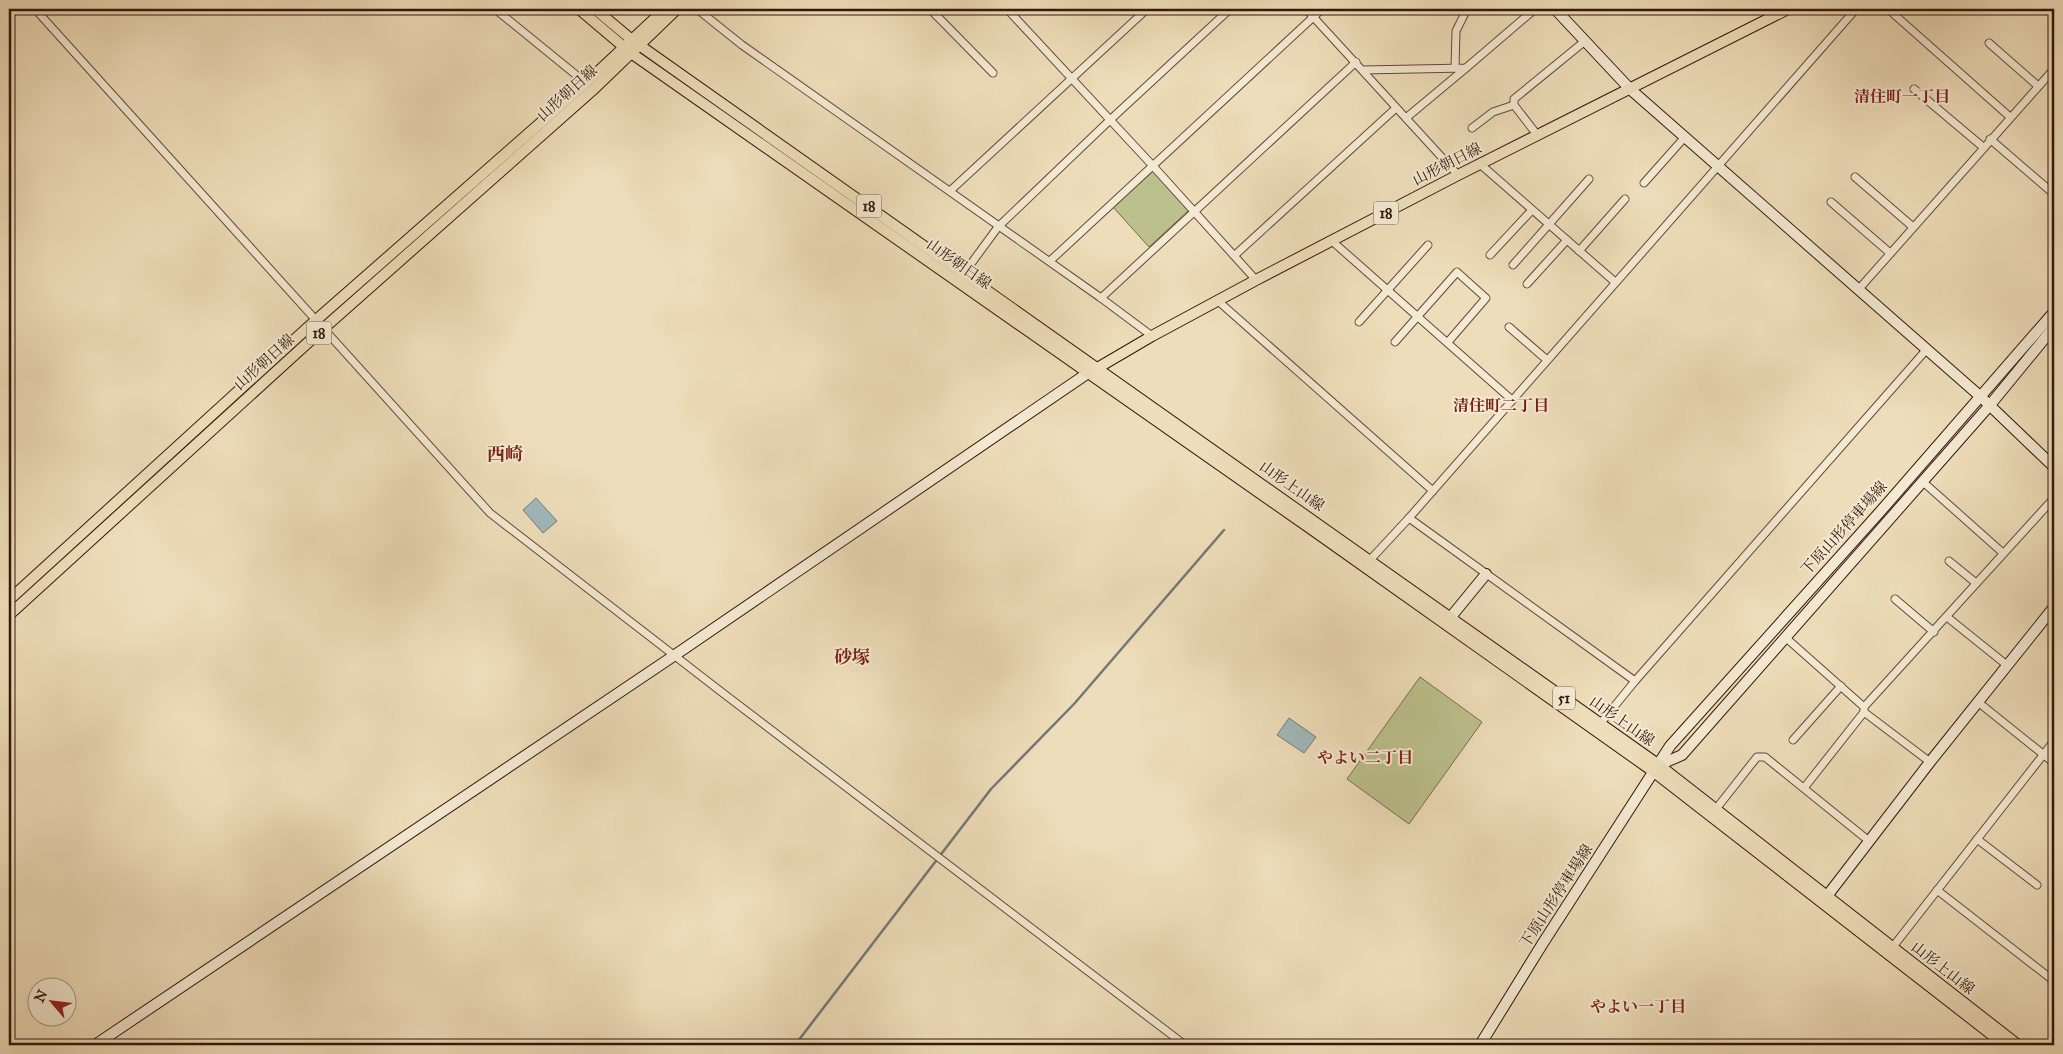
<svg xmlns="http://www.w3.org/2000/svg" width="2063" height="1054" font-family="'IM FELL Great Primer','Noto Serif JP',serif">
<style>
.green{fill:#bcc08d;stroke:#776c4c}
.water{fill:#a0b8bc;stroke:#747875}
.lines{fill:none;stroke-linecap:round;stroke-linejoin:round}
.stream{stroke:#747875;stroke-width:2.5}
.street-casing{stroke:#614937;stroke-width:9}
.secondary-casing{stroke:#32180b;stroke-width:12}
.primary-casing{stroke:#32180b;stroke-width:12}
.street{stroke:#f4e9d2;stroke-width:7}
.secondary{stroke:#f4e9d2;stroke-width:10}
.primary{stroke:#eeddba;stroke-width:10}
.labels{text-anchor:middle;stroke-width:4;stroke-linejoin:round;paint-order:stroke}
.shield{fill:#f4e9d2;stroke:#6c5747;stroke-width:1}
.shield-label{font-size:14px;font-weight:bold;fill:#32180b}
.street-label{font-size:15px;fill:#32180b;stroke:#f4e9d2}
.neighbourhood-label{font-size:16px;font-weight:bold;fill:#7a1f14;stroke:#f4e9d2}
.quarter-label{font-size:18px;font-weight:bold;fill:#7a1f14;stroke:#f4e9d2}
</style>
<rect width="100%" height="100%" fill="#eeddba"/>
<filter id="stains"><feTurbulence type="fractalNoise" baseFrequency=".004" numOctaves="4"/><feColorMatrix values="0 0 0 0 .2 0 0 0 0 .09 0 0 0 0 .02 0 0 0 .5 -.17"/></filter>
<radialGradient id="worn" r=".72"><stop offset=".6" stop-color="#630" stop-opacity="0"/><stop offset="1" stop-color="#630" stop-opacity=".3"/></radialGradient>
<g class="green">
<polygon points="1153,171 1189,210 1149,247 1113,207"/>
<polygon points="1420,677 1482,722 1409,824 1347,779"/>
</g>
<g class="water">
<polygon points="536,498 557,521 543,533 523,510"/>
<polygon points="1289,718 1316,737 1304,753 1277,735"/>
</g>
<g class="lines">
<polyline class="stream" points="795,1045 991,789 1074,704 1224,530"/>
<g class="street-casing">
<g id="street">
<polyline points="35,9 490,513 728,697 1185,1045"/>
<polyline points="495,9 586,83"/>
<polyline points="697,9 742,45 1101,298 1152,336"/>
<polyline points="930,9 993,73"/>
<polyline points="1007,9 1153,166 1256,280"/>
<polyline points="1306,9 1458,175"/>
<polyline points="1407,9 1415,9"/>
<polyline points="1888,9 2010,117"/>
<polyline points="1989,43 2038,86"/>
<polyline points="1455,68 1456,31 1467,9"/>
<polyline points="1363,70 1466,68 1535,9"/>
<polyline points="1914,89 1983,147"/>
<polyline points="1406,118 1466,68"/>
<polyline points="1472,128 1493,112 1514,105"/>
<polyline points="1538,136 1514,105 1514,99 1585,41"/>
<polyline points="1990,139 2054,194"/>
<polyline points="1480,164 1615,282"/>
<polyline points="1855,177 1913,227"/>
<polyline points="1644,183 1684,138"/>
<polyline points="950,191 1147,9"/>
<polyline points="1831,202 1890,253"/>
<polyline points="1332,241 1512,400"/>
<polyline points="1579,251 1625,199"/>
<polyline points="1235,255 1396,108"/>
<polyline points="1490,255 1532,210"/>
<polyline points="1050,261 1322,9"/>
<polyline points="1513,265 1589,179"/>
<polyline points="962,276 998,227 1110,120 1230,9"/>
<polyline points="1527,284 1567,240"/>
<polyline points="1858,290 2054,69"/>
<polyline points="1101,298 1356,62"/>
<polyline points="1217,300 1433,491"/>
<polyline points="1359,322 1428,245"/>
<polyline points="1509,327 1547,360"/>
<polyline points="1395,342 1457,272 1486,298 1448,342"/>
<polyline points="1922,481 2003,553"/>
<polyline points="1409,518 1635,681"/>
<polyline points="1370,560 1409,518 1856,9"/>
<polyline points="1949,561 1976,583"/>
<polyline points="1895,599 1934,632"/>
<polyline points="1947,617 2008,666"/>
<polyline points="1785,637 1864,707"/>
<polyline points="1978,702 2054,763"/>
<polyline points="1864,712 1930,762"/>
<polyline points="1600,724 1635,681 1927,349"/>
<polyline points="1793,740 1841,686"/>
<polyline points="1804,788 1864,712 1864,707 2054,498"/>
<polyline points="1716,809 1757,757 1765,757 1869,841"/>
<polyline points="1977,839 2037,885"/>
<polyline points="1937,890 2054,981"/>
<polyline points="1892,948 2054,741"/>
</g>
</g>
<g class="secondary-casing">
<g id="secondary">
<polyline points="1555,9 1630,89 1981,397 2054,467"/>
<polyline points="1450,618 1486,574"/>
<polyline points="1659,765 1682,755 1990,405 2054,327"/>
<polyline points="1827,896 1930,762 2054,607"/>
<polyline points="95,1045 675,655 1088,373"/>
<polyline points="1480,1045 1543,943 1670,746 1879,513 2054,312"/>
</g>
</g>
<g class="primary-casing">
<g id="primary">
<polyline points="579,9 631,53 1314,531 1654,772 2005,1045"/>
<polyline points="595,9 632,40 1659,765 2018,1045"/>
<polyline points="1094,370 1152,336 1256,280 1458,175 1788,9"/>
<polyline points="9,600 315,321 586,83 665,9"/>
<polyline points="9,615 324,328 595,88 677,9"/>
</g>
</g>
<use href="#street" class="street"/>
<use href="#secondary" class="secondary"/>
<use href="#primary" class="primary"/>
</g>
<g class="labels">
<g class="shield">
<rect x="856.5" y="194.5" width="25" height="23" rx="4"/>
<rect x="1373.5" y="201.5" width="25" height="23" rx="4"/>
<rect x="306.5" y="321.5" width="25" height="23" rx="4"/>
<rect x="1553" y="686.5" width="22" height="23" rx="4"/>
</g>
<g class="shield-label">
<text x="869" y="211">18</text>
<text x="1386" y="218">18</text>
<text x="319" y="338">18</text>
<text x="1564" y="703">51</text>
</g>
<g class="street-label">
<text transform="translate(567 93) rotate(-42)" y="5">山形朝日線</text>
<text transform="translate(1447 164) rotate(-27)" y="5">山形朝日線</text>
<text transform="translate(959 264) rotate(35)" y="5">山形朝日線</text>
<text transform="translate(264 362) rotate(-42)" y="5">山形朝日線</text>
<text transform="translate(1292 486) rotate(35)" y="5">山形上山線</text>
<text transform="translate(1844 528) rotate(-48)" y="5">下原山形停車場線</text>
<text transform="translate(1622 721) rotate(35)" y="5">山形上山線</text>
<text transform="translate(1556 896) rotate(-57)" y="5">下原山形停車場線</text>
<text transform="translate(1943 968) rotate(38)" y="5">山形上山線</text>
</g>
<g class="neighbourhood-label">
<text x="1902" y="102">清住町一丁目</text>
<text x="1501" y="411">清住町二丁目</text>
<text x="1365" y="763">やよい二丁目</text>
<text x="1638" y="1012">やよい一丁目</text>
</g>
<g class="quarter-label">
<text x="505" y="460">西崎</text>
<text x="852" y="663">砂塚</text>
</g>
</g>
<rect width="2063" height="1054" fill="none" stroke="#eeddba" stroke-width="30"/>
<rect x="10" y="10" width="2043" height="1034" fill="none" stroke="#32180b" stroke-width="2.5"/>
<rect x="15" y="15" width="2033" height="1024" fill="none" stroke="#32180b"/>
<g transform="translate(52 1002) rotate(298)"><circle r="24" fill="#f4e9d2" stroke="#a69582"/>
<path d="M0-4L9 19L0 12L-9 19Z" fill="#8f2418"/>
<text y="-8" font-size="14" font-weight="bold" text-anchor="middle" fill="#32180b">N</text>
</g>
<rect width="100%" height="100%" filter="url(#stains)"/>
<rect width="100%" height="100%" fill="url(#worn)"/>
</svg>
